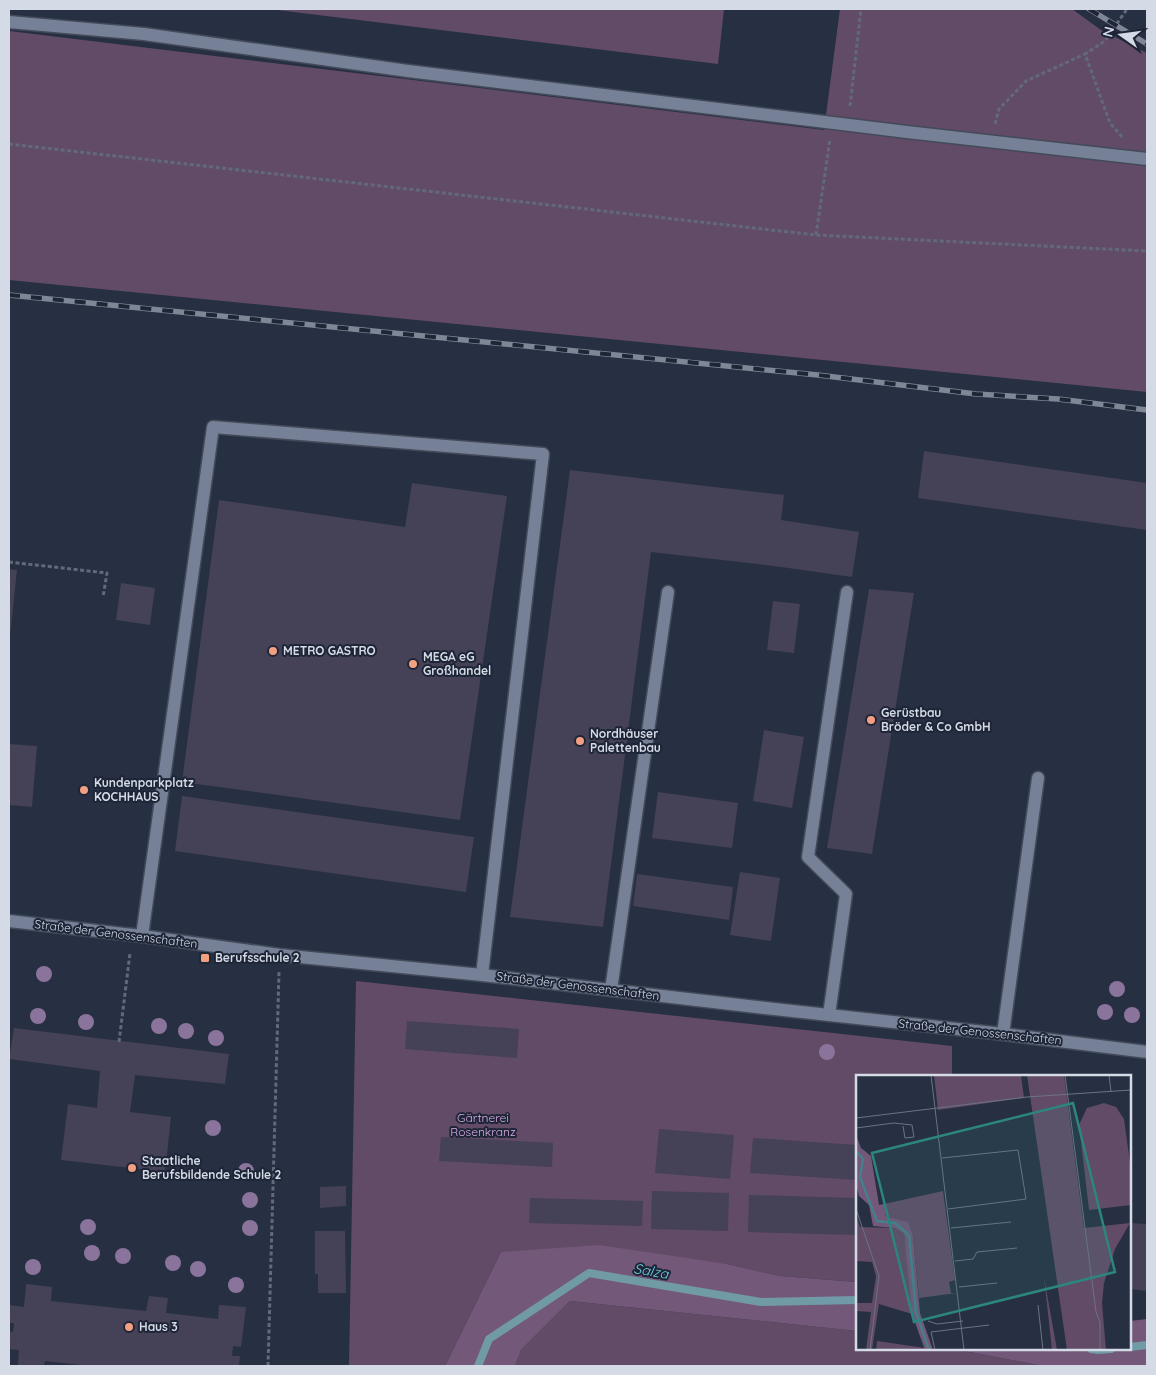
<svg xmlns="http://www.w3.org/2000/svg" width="1156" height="1375" font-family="Quicksand,sans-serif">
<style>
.green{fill:#624b67}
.forest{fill:#74587a}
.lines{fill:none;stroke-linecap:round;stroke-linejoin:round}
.stream{stroke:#709aa6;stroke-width:8}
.building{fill:#454156}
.lane-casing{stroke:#434a59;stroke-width:15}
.street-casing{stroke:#434a59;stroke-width:15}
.path{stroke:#62697a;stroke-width:3;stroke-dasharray:4 2.5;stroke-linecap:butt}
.lane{stroke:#768096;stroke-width:12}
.street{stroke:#768096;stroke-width:12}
.rail-casing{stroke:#7f8695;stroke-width:5.5}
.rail{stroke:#1d2537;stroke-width:4;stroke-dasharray:11;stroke-linecap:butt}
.tree{fill:#8a749c}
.poi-dot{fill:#f3a081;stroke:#1d2537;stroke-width:2}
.labels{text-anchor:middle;stroke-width:4;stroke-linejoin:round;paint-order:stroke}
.poi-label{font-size:12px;font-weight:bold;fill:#d4dae6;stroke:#1d2537;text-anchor:start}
.street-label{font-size:12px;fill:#d4dae6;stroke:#1d2537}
.park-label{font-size:12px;fill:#dbade6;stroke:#1d2537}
.water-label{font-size:14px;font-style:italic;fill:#73d0e3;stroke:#1d2537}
.inset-river{fill:none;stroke:#457f8a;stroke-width:2.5}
.inset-road{fill:none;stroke:#6c7384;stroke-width:1}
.view{fill:#2d8580;fill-opacity:0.15;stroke:#2d8580;stroke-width:2.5}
.inset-edge{fill:none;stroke:#d4dae6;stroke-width:2.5}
</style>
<rect width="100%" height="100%" fill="#272f42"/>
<g class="green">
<polygon points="269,9 724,9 718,64"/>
<polygon points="840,9 1072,9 1101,30 1147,53 1147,392 9,280 9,31 824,130"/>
<polygon points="356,981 952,1046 952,1076 857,1076 857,1282 780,1276 727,1264 501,1252 445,1366 349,1366"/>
<polygon points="570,1301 857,1331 857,1349 954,1349 1043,1366 515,1366 521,1350"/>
</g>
<g class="forest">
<polygon points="599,1245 727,1264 780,1276 857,1282 857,1331 570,1301 521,1350 515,1366 445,1366 501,1252"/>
<polygon points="1147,1319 1147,1366 1043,1366 954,1349 1130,1349 1130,1321"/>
</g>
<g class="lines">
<g class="stream">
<polyline points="1130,1347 1147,1345"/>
<polyline points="1091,1349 1098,1350 1111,1349"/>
<polyline points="478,1366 489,1339 589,1273 761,1302 857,1300"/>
</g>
</g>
<g class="building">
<polygon points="924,451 1147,483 1147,530 918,498"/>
<polygon points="570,470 784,495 781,520 859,532 852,577 774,566 651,552 603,927 510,917"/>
<polygon points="412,483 507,496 460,820 182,782 219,500 405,527"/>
<polygon points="9,569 17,570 10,636 9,635"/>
<polygon points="121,583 155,588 150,625 116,620"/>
<polygon points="869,589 914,593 872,854 827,848"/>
<polygon points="773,601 800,604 794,653 767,650"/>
<polygon points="764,730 804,737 792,808 753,801"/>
<polygon points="9,744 37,746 32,807 9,805"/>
<polygon points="658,792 738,803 732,848 652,838"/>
<polygon points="182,796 474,837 466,892 175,851"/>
<polygon points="740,872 780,878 771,941 730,935"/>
<polygon points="637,874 733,887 729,920 633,906"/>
<polygon points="407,1021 519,1029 517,1058 405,1049"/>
<polygon points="14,1028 229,1054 225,1084 135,1075 130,1112 171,1117 165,1172 61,1160 68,1104 97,1108 100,1071 9,1059"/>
<polygon points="659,1129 734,1135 730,1179 655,1173"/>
<polygon points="441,1137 553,1143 552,1167 439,1161"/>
<polygon points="753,1138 857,1145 857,1180 750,1173"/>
<polygon points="346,1186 346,1206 320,1208 320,1187"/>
<polygon points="652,1191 729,1193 728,1231 651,1229"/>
<polygon points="749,1195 857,1198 857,1235 748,1232"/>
<polygon points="530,1198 643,1201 642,1226 529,1223"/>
<polygon points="1130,1223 1147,1224 1147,1291 1130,1289"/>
<polygon points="315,1231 345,1231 346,1293 318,1293 318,1274 315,1274"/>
<polygon points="26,1284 52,1287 51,1301 146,1311 149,1296 168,1298 166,1313 218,1319 219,1305 246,1307 241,1347 233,1346 232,1356 240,1356 239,1366 89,1366 45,1361 44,1366 18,1366 19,1350 9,1349 9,1331 13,1332 14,1323 9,1323 9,1318 10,1305 24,1307"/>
</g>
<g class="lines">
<g class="lane-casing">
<g id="lane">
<polyline points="9,22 144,34 408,71 907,132 1147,159"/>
<polyline points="142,936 213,427 543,454 482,975"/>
<polyline points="611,990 668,592"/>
<polyline points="829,1015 846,894 808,857 847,592"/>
<polyline points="1003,1034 1038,778"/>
</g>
</g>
<g class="street-casing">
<polyline id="street" points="9,921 142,936 280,955 482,975 774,1009 1003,1034 1147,1052"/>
</g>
<g class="path">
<polyline points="850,106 861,9"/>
<polyline points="995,124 999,109 1026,81 1085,54"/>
<polyline points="1122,137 1110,123 1085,54 1105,41 1127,9"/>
<polyline points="9,144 816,235 1147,251"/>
<polyline points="816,235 830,139"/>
<polyline points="9,562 107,573 103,597"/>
<polyline points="119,1042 130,953"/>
<polyline points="268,1366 279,972"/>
</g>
<use href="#lane" class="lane"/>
<use href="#street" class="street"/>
<g class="rail-casing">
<g id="rail">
<polyline points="1089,9 1147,44"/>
<polyline points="9,295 818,375 976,394 1058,399 1147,410"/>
</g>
</g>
<use href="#rail" class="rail"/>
</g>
<g class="tree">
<circle cx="44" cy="974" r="8"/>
<circle cx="1117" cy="989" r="8"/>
<circle cx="1105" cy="1012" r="8"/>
<circle cx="1132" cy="1015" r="8"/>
<circle cx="38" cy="1016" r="8"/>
<circle cx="86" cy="1022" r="8"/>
<circle cx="159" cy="1026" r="8"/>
<circle cx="186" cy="1031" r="8"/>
<circle cx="216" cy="1038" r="8"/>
<circle cx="827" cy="1052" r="8"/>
<circle cx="213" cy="1128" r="8"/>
<circle cx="246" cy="1171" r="8"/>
<circle cx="250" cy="1200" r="8"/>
<circle cx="88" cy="1227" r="8"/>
<circle cx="250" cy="1228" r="8"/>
<circle cx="92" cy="1253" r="8"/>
<circle cx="123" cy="1256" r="8"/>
<circle cx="173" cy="1263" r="8"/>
<circle cx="33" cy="1267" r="8"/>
<circle cx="198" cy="1269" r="8"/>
<circle cx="236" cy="1285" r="8"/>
</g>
<g class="poi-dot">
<circle cx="273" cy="651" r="5"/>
<circle cx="413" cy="664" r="5"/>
<circle cx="871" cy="720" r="5"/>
<circle cx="580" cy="741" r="5"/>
<circle cx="84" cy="790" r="5"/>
<rect x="200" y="953" width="10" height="10" rx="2.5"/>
<circle cx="132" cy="1168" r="5"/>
<circle cx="129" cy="1327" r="5"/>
</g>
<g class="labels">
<g class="poi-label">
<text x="283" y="655">METRO GASTRO</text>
<text x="423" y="661">MEGA eG<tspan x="423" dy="14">Großhandel</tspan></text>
<text x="881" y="717">Gerüstbau<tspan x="881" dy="14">Bröder &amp; Co GmbH</tspan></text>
<text x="590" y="738">Nordhäuser<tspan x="590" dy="14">Palettenbau</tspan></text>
<text x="94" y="787">Kundenparkplatz<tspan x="94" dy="14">KOCHHAUS</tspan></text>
<text x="215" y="962">Berufsschule 2</text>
<text x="142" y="1165">Staatliche<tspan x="142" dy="14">Berufsbildende Schule 2</tspan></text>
<text x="139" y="1331">Haus 3</text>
</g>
<g class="street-label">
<text transform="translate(116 934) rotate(7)" y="4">Straße der Genossenschaften</text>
<text transform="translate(578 986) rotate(7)" y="4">Straße der Genossenschaften</text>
<text transform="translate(980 1032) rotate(6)" y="4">Straße der Genossenschaften</text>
</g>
<g class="park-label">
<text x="483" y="1122">Gärtnerei<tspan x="483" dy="14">Rosenkranz</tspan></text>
</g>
<g class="water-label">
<text transform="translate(651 1271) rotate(10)" y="5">Salza</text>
</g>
</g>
<g transform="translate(856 1075)">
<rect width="275" height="275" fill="#272f42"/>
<path d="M 78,0 L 165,0 L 168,23 L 82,35 ZM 171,0 L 208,0 L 228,153 L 274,148 L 259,174 L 248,208 L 246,228 L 250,275 L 211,275 ZM 248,28 L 260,32 L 268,44 L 275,95 L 275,130 L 233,135 L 223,50 L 231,33 ZM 87,116 L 99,205 L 93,207 L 95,218 L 101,218 L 63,223 L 57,161 L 30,142 L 28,129 ZM 0,140 L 4,152 L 39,153 L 48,159 L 54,203 L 56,239 L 23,229 L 16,275 L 10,275 L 15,237 L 0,236 L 0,228 L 16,228 L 20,201 L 16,187 L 0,186 ZM 188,202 L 201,275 L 196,275 ZM 21,266 L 69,273 L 69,275 L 20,275 Z" fill="#624b67"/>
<path d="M 0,60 L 5,73 L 15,81 L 23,130 L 28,129 L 30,142 L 52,147 L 57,161 L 64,238 L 77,275 L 69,275 L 56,239 L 48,159 L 39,153 L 17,151 L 13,130 L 3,121 L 0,109 Z" fill="#74587a"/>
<path class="inset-river" d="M 0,76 L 7,84 L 4,102 L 21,146 L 39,148 L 53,160 L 60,237 L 73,275"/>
<path class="inset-road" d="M 75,0 L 108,275M 209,0 L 240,237 L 244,247 L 244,275M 253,0 L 255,17M 0,43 L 171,22 L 275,15M 0,53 L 38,48 L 56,50 L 58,62 L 49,63 L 47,51M 86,83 L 162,75 L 170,124 L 92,134M 0,134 L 23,201 L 14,275M 95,153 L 155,147M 99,186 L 117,184 L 121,177 L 161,173M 103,212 L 141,208M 182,230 L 187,275M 72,246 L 81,249 L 107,246M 79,275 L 75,257 L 133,250"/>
<path class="view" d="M 217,28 L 259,197 L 58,247 L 16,78 Z"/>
<rect width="275" height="275" class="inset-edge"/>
</g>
<rect width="1156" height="1375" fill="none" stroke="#d4dae6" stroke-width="20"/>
<g transform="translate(1121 35) rotate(284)" stroke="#1d2537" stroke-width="4" paint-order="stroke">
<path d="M0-4L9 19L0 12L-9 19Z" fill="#d4dae6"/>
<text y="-8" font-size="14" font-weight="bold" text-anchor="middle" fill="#d4dae6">N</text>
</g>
</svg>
